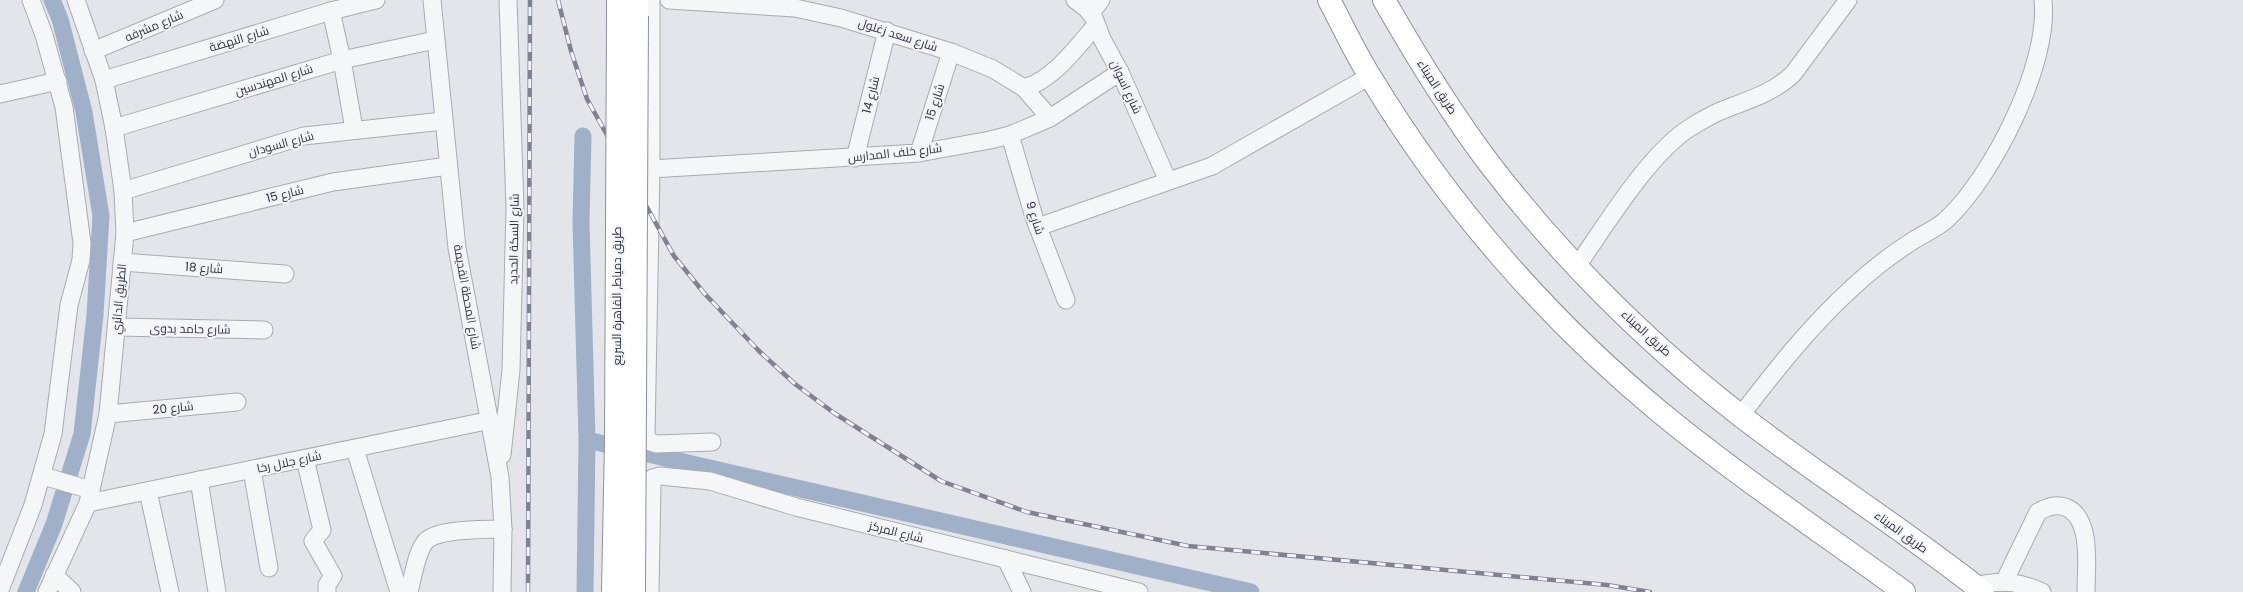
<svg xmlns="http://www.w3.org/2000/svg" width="2243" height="592" font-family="Poppins,Cairo,sans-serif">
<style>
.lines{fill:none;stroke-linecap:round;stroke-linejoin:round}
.canal{stroke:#a0b0c8;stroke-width:17}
.minor-casing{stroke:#a8abb4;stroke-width:19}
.highway-casing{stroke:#8b91a0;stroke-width:24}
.minor{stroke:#f5f6f8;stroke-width:17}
.highway{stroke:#fff;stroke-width:22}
.rail-casing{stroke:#7d8393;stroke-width:4.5}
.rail{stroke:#f2f4f7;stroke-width:3;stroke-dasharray:9;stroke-linecap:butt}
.highway-bridge-casing{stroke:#8b91a0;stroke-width:24;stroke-linecap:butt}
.highway-bridge{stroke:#fff;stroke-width:22}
.labels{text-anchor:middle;stroke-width:4;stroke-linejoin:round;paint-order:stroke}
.street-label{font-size:12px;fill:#2b3141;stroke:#f2f4f7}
</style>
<rect width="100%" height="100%" fill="#e3e5ea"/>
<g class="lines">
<g class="canal">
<polyline points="583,136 581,222 587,440 585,592"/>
<polyline points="587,440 1251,592"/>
<polyline points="26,592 54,524 82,434 95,315 101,216 84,112 60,19 52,0"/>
</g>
<g class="minor-casing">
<g id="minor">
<polyline points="432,0 457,248 500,477 503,529 502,592"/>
<polyline points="651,0 651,169 646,436 650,442 657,444 712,442"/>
<path d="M 669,0 L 795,8 L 841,18 L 951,52 L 993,69 L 1024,88 C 1053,80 1077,47 1096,25"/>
<polyline points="1075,0 1086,8 1094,18 1102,39 1120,72 1168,181"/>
<polyline points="331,11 342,60 354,129"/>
<polyline points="1091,13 1101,0"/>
<polyline points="93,51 215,0"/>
<polyline points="104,80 331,11 376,0"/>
<polyline points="1024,88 1050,118"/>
<polyline points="0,94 58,81"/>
<polyline points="114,128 342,60 435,40"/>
<polyline points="1010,135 1034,217 1066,300"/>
<polyline points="919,153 951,52"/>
<polyline points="855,158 887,31"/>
<polyline points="651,169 919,153 990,140 1010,135 1050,118 1120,72"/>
<polyline points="123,191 304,136 443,121"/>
<polyline points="1038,227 1212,166 1370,76"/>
<polyline points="125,233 333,182 448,166"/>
<polyline points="122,262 285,274"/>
<path d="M 1577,266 C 1606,225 1649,153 1691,127 C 1701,121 1712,114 1723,110 C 1748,100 1773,93 1793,74 L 1848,0"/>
<polyline points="117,327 264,330"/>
<polyline points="108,414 237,402"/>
<path d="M 1741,415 C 1775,371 1810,326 1852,288 C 1871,270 1892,254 1914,240 C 1925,233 1938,228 1947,219 C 1993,176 2050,63 2043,0"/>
<polyline points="355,449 399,592"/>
<polyline points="502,455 511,370 515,208 508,0"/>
<polyline points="305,459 322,530 313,541 333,576 327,585 327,592"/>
<polyline points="252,470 269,568"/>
<polyline points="43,476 91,490"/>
<polyline points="199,480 217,592"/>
<polyline points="148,491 170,592"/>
<polyline points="88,503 491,420"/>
<polyline points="1006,559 1022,592"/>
<polyline points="54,575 72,592"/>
<path d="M 2004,582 L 2038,512 C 2047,507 2055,504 2065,507 C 2093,517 2086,568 2086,592"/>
<path d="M 1975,586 C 2000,580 2019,581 2042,592"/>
<polyline points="0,590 33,505 53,434 69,305 81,260 82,243 64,107 44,35 31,0"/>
<polyline points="47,592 88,503 108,414 125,233 123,191 114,128 104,80 76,0"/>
<path d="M 409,592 C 413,577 416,554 425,542 C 437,528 484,530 503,529"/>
<polyline points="650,592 652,485 653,478 660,476 710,481 796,507 1139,592"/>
</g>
</g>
<g class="highway-casing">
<g id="highway">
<polyline points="618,0 618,17"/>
<polyline points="637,0 637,16"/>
<path d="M 1329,0 C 1343,26 1355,53 1371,78 C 1447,204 1547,319 1661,413 C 1739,477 1823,533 1904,592"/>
<path d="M 1384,0 C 1416,56 1449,110 1488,162 C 1560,256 1647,343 1741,416 C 1820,477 1905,530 1983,592"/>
</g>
</g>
<use href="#minor" class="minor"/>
<use href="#highway" class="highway"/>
<g class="rail-casing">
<g id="rail">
<polyline points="558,0 571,51 587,99 674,256 704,293 759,351 795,384 834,413 941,481 1027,512 1188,546 1607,585 1650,592"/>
<polyline points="528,592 530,0"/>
</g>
</g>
<use href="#rail" class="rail"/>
<g class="highway-bridge-casing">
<g id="highway-bridge">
<polyline points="613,592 616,442 618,17"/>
<polyline points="634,592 637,16"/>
</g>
</g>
<use href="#highway-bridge" class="highway-bridge"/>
</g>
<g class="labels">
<g class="street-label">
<text transform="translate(154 26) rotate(-23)" y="4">شارع مشرفه</text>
<text transform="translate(898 35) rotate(18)" y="4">شارع سعد زغلول</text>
<text transform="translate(239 39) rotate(-17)" y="4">شارع النهضة</text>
<text transform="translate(274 80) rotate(-17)" y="4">شارع المهندسين</text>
<text transform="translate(1126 87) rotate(65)" y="4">شارع اسوان</text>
<text transform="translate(1437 87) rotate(57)" y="4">طريق الميناء</text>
<text transform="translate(871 95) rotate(-76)" y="4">شارع 14</text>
<text transform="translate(935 102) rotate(-72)" y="4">شارع 15</text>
<text transform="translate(281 144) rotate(-15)" y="4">شارع السودان</text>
<text transform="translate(895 153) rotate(-6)" y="4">شارع خلف المدارس</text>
<text transform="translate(285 194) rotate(-14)" y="4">شارع 15</text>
<text transform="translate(1035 218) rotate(72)" y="4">شارع 9</text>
<text transform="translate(514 239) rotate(-89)" y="4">شارع السكة الحديد</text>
<text transform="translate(204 268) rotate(4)" y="4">شارع 18</text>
<text transform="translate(617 296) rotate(-90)" y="4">طريق دمياط, القاهرة السريع</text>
<text transform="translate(467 297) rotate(80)" y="4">شارع المحطة القديمة</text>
<text transform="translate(119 299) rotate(-85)" y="4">الطريق الدائري</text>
<text transform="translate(190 329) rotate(1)" y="4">شارع حامد بدوى</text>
<text transform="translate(1646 333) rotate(42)" y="4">طريق الميناء</text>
<text transform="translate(173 408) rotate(-6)" y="4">شارع 20</text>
<text transform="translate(289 462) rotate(-12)" y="4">شارع جلال رخا</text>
<text transform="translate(896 532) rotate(14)" y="4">شارع المركز</text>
<text transform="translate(1901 532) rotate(36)" y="4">طريق الميناء</text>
</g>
</g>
</svg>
